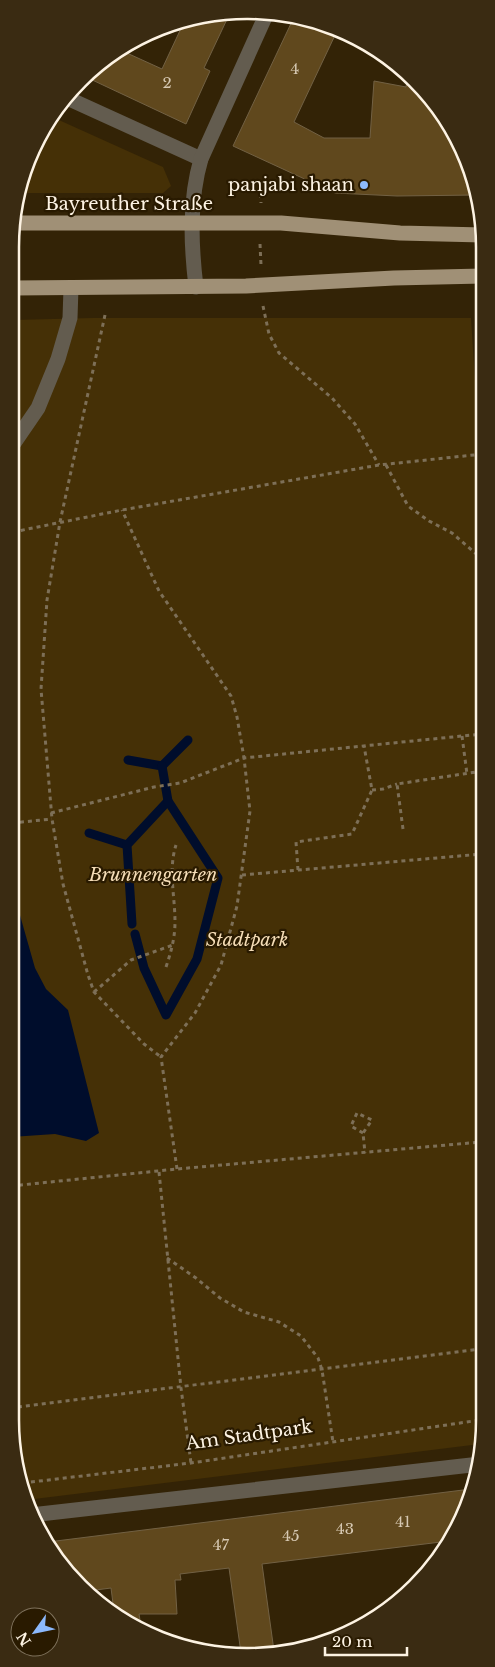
<svg xmlns="http://www.w3.org/2000/svg" width="495" height="1667" font-family="'Libre Baskerville',serif">
<style>
.green{fill:#453006}
.water{fill:#000d2c}
.lines{fill:none;stroke-linecap:round;stroke-linejoin:round}
.stream{stroke:#000d2c;stroke-width:9}
.building{fill:#60481d;stroke:#726144}
.path{stroke:#7d6f57;stroke-width:3;stroke-dasharray:4 4;stroke-linecap:butt}
.minor{stroke:#635c4f;stroke-width:15}
.major{stroke:#a09076;stroke-width:15}
.poi-dot{fill:#8cb9fc;stroke:#291a00;stroke-width:2}
.labels{text-anchor:middle;stroke-width:4.5;stroke-linejoin:round;paint-order:stroke}
.number-label{font-size:15px;fill:#d6c8b2}
.poi-label{font-size:18px;fill:#fdf3e3;stroke:#291a00;text-anchor:end}
.street-label{font-size:18px;fill:#fdf3e3;stroke:#291a00}
.park-label{font-size:18px;font-style:italic;fill:#f5ddb7;stroke:#291a00}
.rim{fill:none;stroke:#fdf3e3;stroke-width:2.5}
</style>
<rect width="100%" height="100%" fill="#332306"/>
<g class="green">
<polygon points="50,116 163,167 171,186 163,193 18,193"/>
<polygon points="93,318 471,318 480,460 482,461 480,1444 26,1500 10,1419 14,320"/>
</g>
<polygon class="water" points="12,887 35,968 46,989 68,1010 99,1133 86,1141 55,1134 11,1137"/>
<g class="lines">
<g class="stream">
<polyline points="128,760 162,766"/>
<polyline points="162,766 188,740"/>
<polyline points="89,833 127,845"/>
<polyline points="132,924 127,845 168,801"/>
<polyline points="135,934 144,968 166,1015 197,959 218,878 168,801 162,766"/>
</g>
</g>
<g class="building">
<polygon points="201,15 229,15 204,68 210,71 186,124 88,78 118,49 162,69 184,22"/>
<polygon points="295,15 337,31 294,122 324,138 370,138 374,81 406,87 408,76 426,91 461,143 476,195 397,196 335,193 233,146"/>
<polygon points="471,1489 449,1541 262,1564 274,1651 241,1653 229,1568 180,1574 181,1580 175,1580 177,1614 139,1614 142,1632 114,1611 111,1588 88,1591 69,1576 48,1542"/>
</g>
<g class="lines">
<g class="path">
<polyline points="260,186 261,203"/>
<polyline points="260,244 261,265"/>
<polyline points="263,306 269,334 279,353 332,398 355,424 379,465"/>
<polyline points="105,315 60,522 47,600 41,689 52,819 63,884 88,975 94,992 144,1044 161,1057"/>
<polyline points="386,465 408,506 429,521 452,533 482,559"/>
<polyline points="13,532 122,510 379,465 483,454"/>
<polyline points="462,736 467,774"/>
<polyline points="372,790 383,789 397,784"/>
<polyline points="51,813 154,787 180,783 244,758 237,717 231,696 159,591 122,510"/>
<polyline points="12,823 52,819"/>
<polyline points="403,829 397,784 476,772 482,822"/>
<polyline points="298,870 296,842 352,834 372,790 364,746"/>
<polyline points="242,875 482,854"/>
<path d="M 166,967 C 171,952 175,938 175,922 C 175,896 168,870 176,845"/>
<polyline points="94,992 131,960 173,945"/>
<polyline points="363,1133 351,1126 357,1113 372,1120 363,1133 365,1153"/>
<polyline points="177,1169 161,1057 195,1013 221,965 237,906 250,811 244,758 482,734"/>
<polyline points="159,1172 181,1388 191,1463"/>
<polyline points="11,1186 177,1169 481,1142"/>
<polyline points="167,1258 196,1278 220,1298 244,1312 279,1322 301,1336 318,1358 322,1370 333,1442"/>
<polyline points="10,1408 481,1349"/>
<polyline points="23,1483 191,1463 480,1420"/>
</g>
<g class="minor">
<polyline points="67,98 201,159"/>
<path d="M 196,287 C 191,245 189,200 201,159 L 266,15"/>
<polyline points="14,443 38,408 58,359 70,318 71,288"/>
<polyline points="31,1515 480,1464"/>
</g>
<g class="major">
<polyline points="15,223 281,223 400,233 483,235"/>
<polyline points="14,288 246,286 394,278 483,276"/>
</g>
</g>
<circle class="poi-dot" cx="364" cy="185" r="5"/>
<g class="labels">
<g class="number-label">
<text x="295" y="74">4</text>
<text x="167" y="88">2</text>
<text x="403" y="1527">41</text>
<text x="345" y="1534">43</text>
<text x="291" y="1541">45</text>
<text x="221" y="1550">47</text>
</g>
<g class="poi-label">
<text x="354" y="191">panjabi shaan</text>
</g>
<g class="street-label">
<text x="129" y="210">Bayreuther Straße</text>
<text transform="translate(249 1435) rotate(-8)" y="6">Am Stadtpark</text>
</g>
<g class="park-label">
<text x="153" y="881">Brunnengarten</text>
<text x="247" y="946">Stadtpark</text>
</g>
</g>
<path d="M0 0H495V1667H0ZM247 19H248A228 228 0 0 1 476 247V1420A228 228 0 0 1 248 1648H247A228 228 0 0 1 19 1420V247A228 228 0 0 1 247 19Z" fill="#3a2b12" fill-rule="evenodd"/>
<path class="rim" d="M247 19H248A228 228 0 0 1 476 247V1420A228 228 0 0 1 248 1648H247A228 228 0 0 1 19 1420V247A228 228 0 0 1 247 19Z"/>
<g transform="translate(35 1632) rotate(237)"><circle r="24" fill="#291a00" stroke="#7e715b"/>
<path d="M0-4L9 19L0 12L-9 19Z" fill="#8cb9fc"/>
<text y="-8" font-size="14" font-weight="bold" text-anchor="middle" fill="#fdf3e3">N</text>
</g>
<path d="M325 1647v8h82v-8" fill="none" stroke="#fdf3e3" stroke-width="2.5"/>
<text x="332" y="1647" font-size="15" fill="#fdf3e3" stroke="#291a00" stroke-width="4" paint-order="stroke">20 m</text>
</svg>
